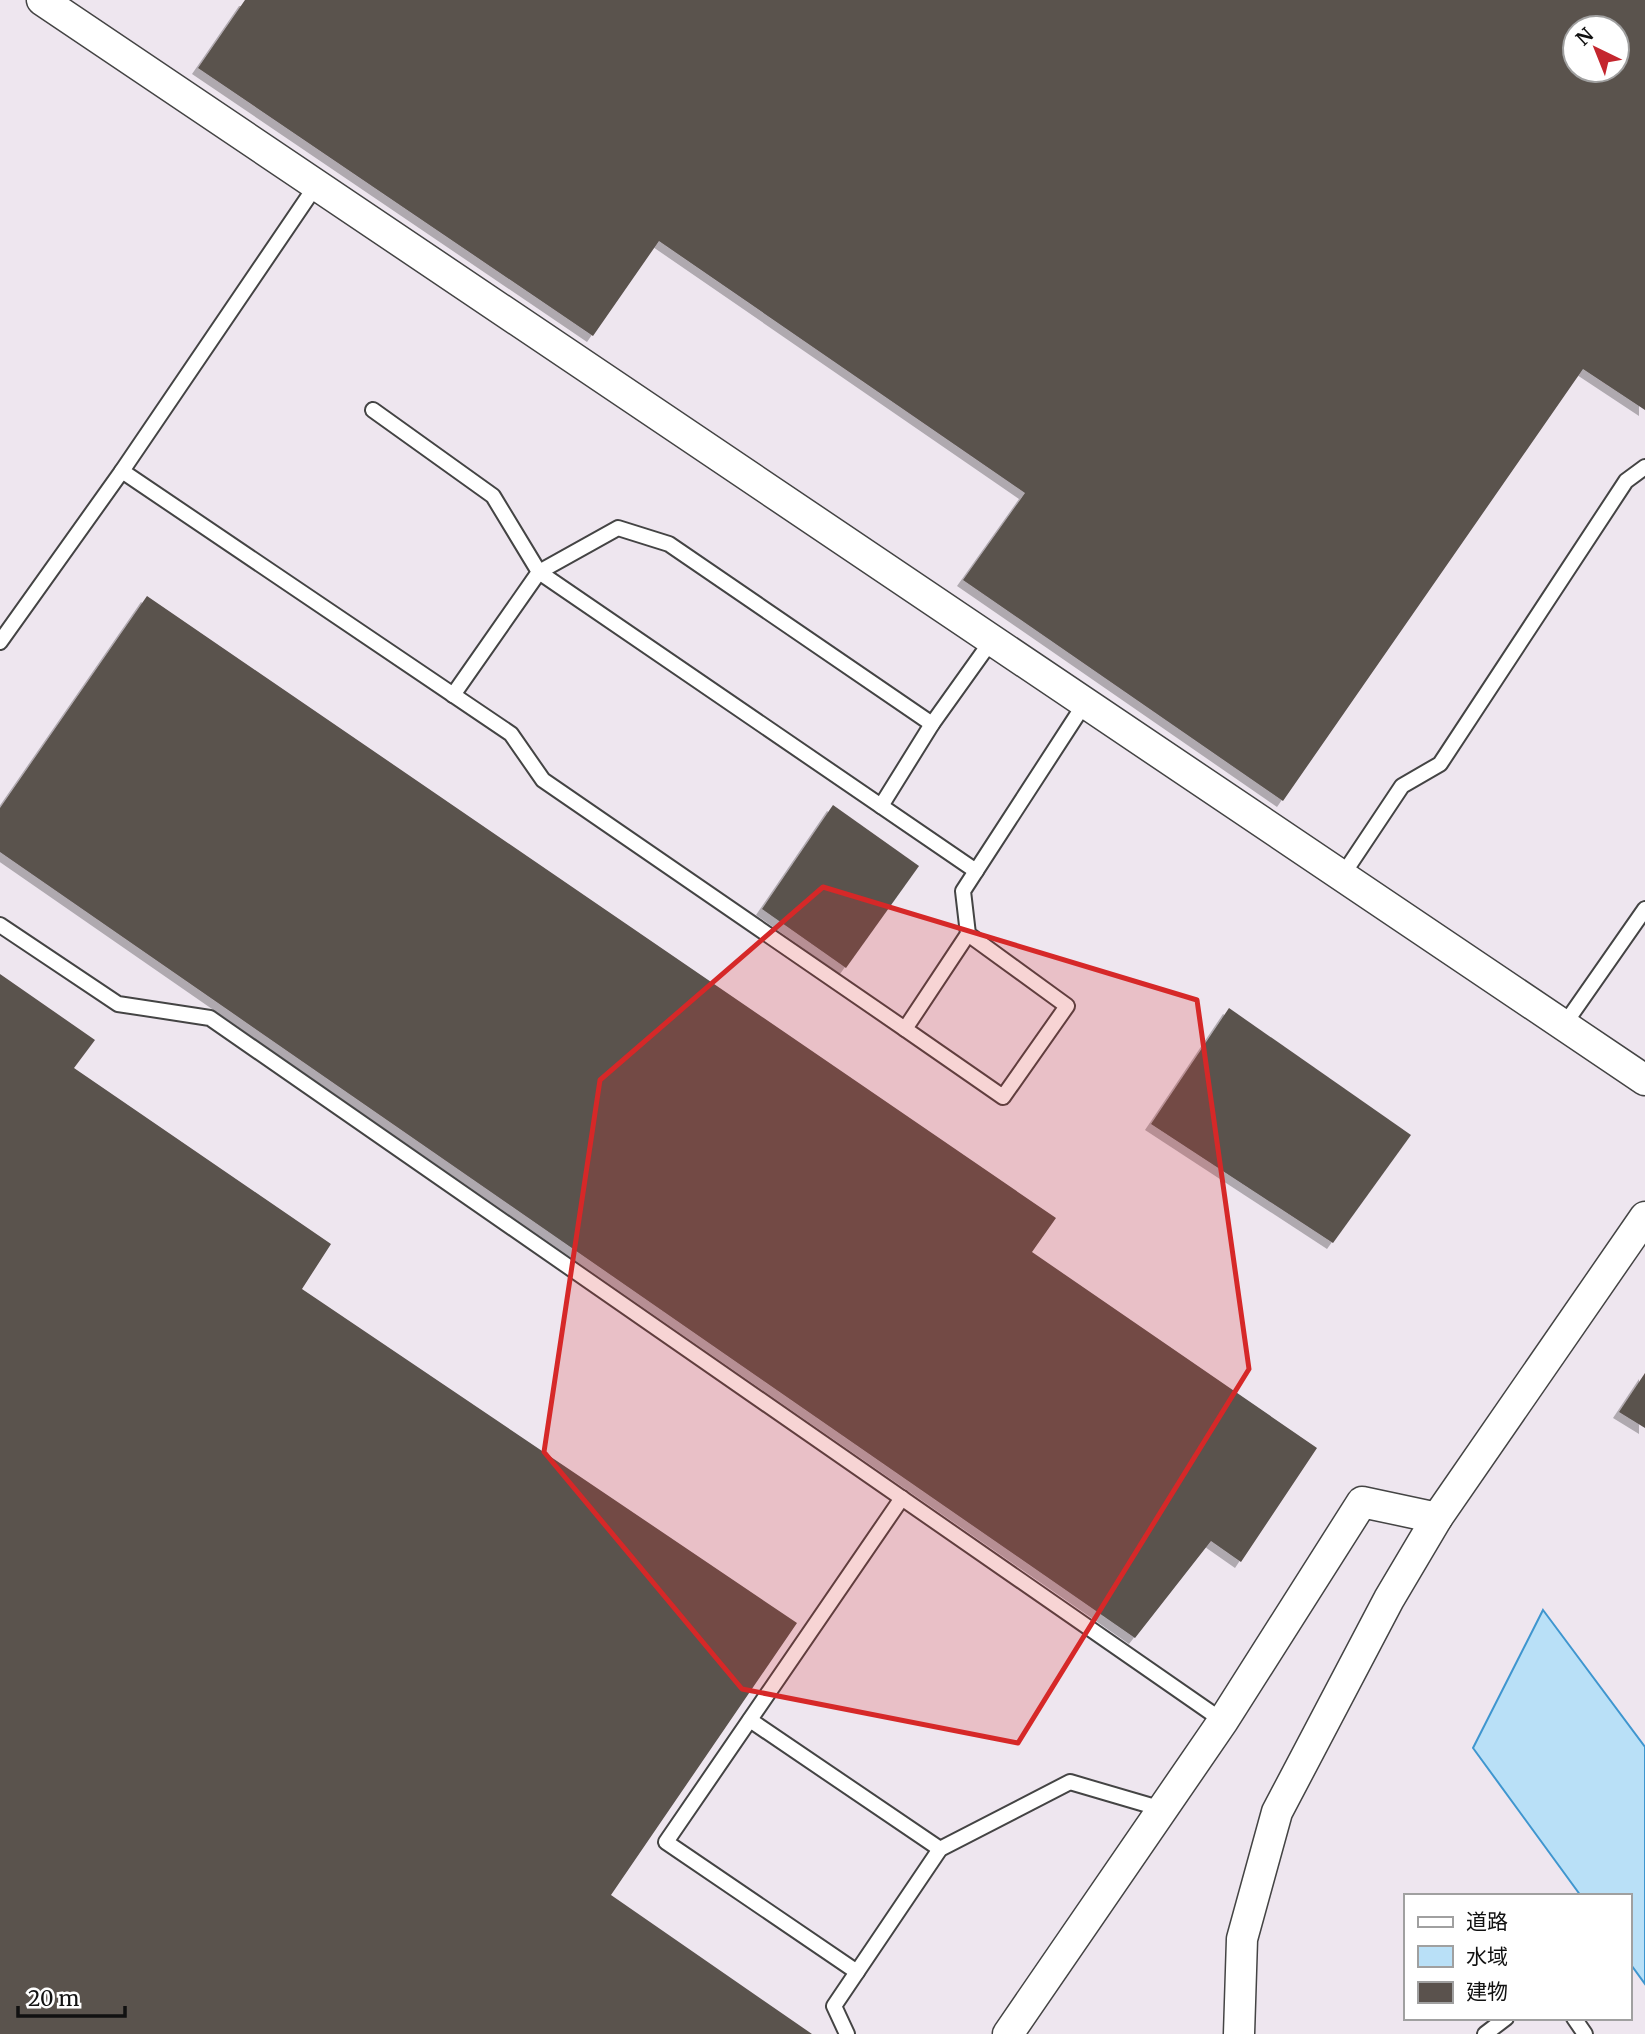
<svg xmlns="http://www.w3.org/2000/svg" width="1645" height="2034" font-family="Merriweather,'Noto Sans JP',serif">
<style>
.industrial{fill:#eee6ef;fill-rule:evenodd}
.water{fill:#b9e0f7;stroke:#3f96cf;stroke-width:2}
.building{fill:#5a524d;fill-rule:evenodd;filter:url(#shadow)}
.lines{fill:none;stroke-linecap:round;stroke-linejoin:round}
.lane-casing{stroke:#444;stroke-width:18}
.street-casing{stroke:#444;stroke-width:33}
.lane{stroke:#fff;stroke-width:14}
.street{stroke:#fff;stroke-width:30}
.marked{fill:#d62828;fill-opacity:0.2;stroke:#d62828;stroke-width:5;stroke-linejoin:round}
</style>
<defs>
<filter id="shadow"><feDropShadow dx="-6" dy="6" stdDeviation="0" flood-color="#0004"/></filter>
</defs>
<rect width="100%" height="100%" fill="#fffdf5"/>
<path class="industrial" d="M 0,0 L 1645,0 L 1645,2034 L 0,2034 ZM 1575,28 L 1617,28 L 1617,70 L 1575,70 ZM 1405,1896 L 1629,1896 L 1629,2018 L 1405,2018 Z"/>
<polygon class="water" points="1543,1610 1645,1747 1645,1984 1629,1962 1629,1896 1581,1896 1473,1748"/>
<g class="building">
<path d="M 245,0 L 1645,0 L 1645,410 L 1583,369 L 1283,801 L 963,580 L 1025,493 L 659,241 L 593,336 L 198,68 ZM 1575,28 L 1617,28 L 1617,70 L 1575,70 Z"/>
<polygon points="147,596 1056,1218 1032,1252 1317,1448 1241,1562 1211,1541 1135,1638 0,852 0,808"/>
<polygon points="833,805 919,866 846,968 762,909"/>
<polygon points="0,974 95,1040 74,1068 331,1244 302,1289 797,1623 611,1895 812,2034 0,2034"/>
<polygon points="1229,1008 1411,1135 1333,1243 1151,1124"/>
<polygon points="1645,1373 1645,1428 1619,1412"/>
</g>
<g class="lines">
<g class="lane-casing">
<g id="lane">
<polyline points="317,184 122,471 511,734 543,780 905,1029"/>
<polyline points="373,410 493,496 539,572 453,695"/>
<polyline points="0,642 122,471"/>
<polyline points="932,724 669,544 618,528 539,572 976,871"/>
<polyline points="881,806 932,724 992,640"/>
<polyline points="1342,876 1402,786 1440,764 1626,481 1645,467"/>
<polyline points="0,925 118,1004 210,1018 1223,1721"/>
<polyline points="968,934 905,1029 1003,1097 1067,1006 968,934 963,891 1085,703"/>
<polyline points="1564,1025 1645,909"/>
<polyline points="750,1720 940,1849"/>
<polyline points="857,1972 666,1842 902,1498"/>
<polyline points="1574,2018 1585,2034"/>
<polyline points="847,2034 834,2006 940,1849 1070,1782 1162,1809"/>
<polyline points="1485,2034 1506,2018"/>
</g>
</g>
<g class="street-casing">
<g id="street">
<polyline points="42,0 1645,1080"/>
<polyline points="1008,2034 1223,1721 1362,1502 1437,1518"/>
<polyline points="1239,2034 1242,1939 1277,1812 1389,1599 1437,1518 1645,1217"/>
</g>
</g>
<use href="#lane" class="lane"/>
<use href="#street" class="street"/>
</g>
<path class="marked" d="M 823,887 L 1197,1000 L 1249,1369 L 1018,1743 L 742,1689 L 544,1452 L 600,1080 Z"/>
<rect x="1404" y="1894" width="228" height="126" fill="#ffffff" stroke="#a0a0a0" stroke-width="2"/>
<rect x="1418" y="1917" width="35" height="10" fill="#ffffff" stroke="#a0a0a0" stroke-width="2"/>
<text x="1466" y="1929" font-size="21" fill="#111111">道路</text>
<rect x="1418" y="1946" width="35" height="21" fill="#b9e0f7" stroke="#a0a0a0" stroke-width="2"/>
<text x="1466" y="1964" font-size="21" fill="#111111">水域</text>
<rect x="1418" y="1982" width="35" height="21" fill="#5a524d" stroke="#a0a0a0" stroke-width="2"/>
<text x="1466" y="1999" font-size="21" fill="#111111">建物</text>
<g transform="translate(1596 49) rotate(317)"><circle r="33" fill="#ffffff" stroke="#a0a0a0" stroke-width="2"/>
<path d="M0-5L12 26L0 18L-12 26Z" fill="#c4262e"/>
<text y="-10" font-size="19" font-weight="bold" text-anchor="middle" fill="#111111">N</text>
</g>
<path d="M18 2006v10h107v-10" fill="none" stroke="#111111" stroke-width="3.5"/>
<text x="28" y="2006" font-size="21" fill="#111111" stroke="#ffffff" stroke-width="5" paint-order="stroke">20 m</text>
</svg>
